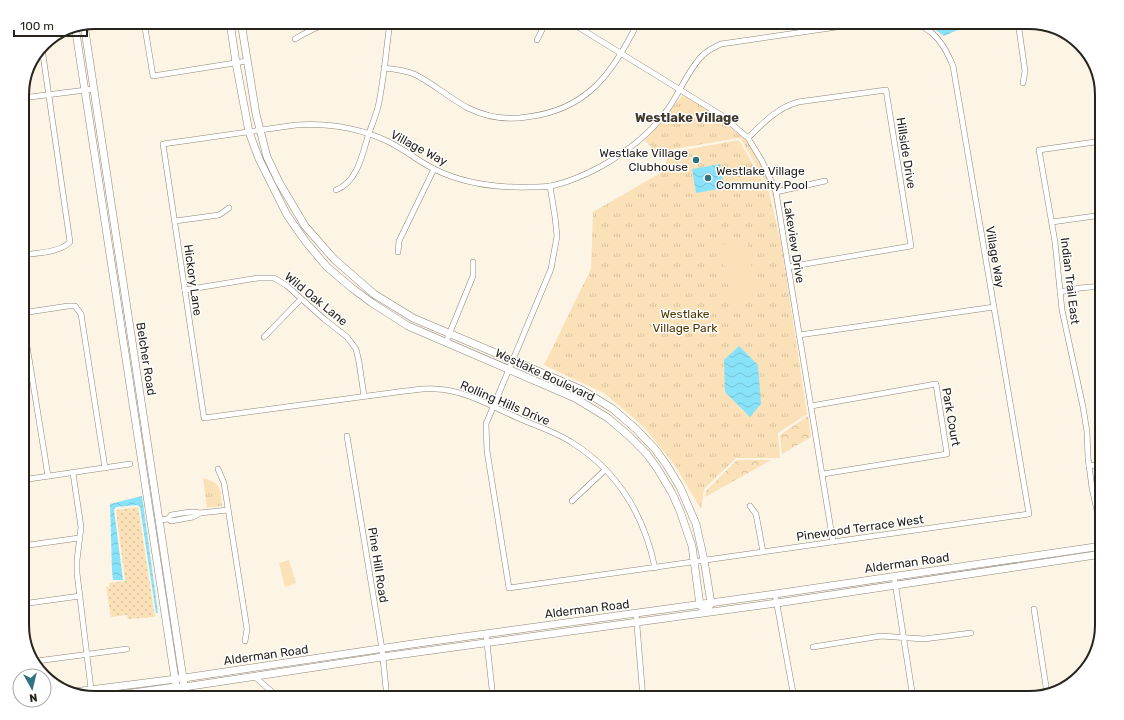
<svg xmlns="http://www.w3.org/2000/svg" width="1124" height="720" font-family="Rubik,sans-serif">
<style>
.grass{fill:url(#grass-dots)}
.forest{fill:url(#forest-crowns)}
.park{fill:url(#park-tufts)}
.pitch{fill:#fae1b8}
.water{fill:url(#water-waves)}
.lines{fill:none;stroke-linecap:round;stroke-linejoin:round}
.street-casing{stroke:#8d8578;stroke-width:6}
.secondary-casing{stroke:#8d8578;stroke-width:8}
.street{stroke:#fff;stroke-width:5}
.secondary{stroke:#fff;stroke-width:7}
.poi-dot{fill:#2f7283;stroke:#fff;stroke-width:1.5}
.labels{text-anchor:middle;stroke-width:3;stroke-linejoin:round;paint-order:stroke}
.street-label{font-size:12px;fill:#27241e;stroke:#fff}
.poi-label{font-size:12px;fill:#27241e;stroke:#fff;text-anchor:end}
.park-label{font-size:12px;fill:#503700;stroke:#fff}
.neighbourhood-label{font-size:13px;font-weight:bold;fill:#413a2e;stroke:#fff}
.rim{fill:none;stroke:#27241e;stroke-width:2}
</style>
<defs>
<pattern id="grass-dots" width="8" height="8" patternUnits="userSpaceOnUse"><rect width="8" height="8" fill="#fae1b8"/><path d="M2 2h.1M6 6h.1" fill="none" stroke="#d6c19e" stroke-width="1.8" stroke-linecap="round"/></pattern>
<pattern id="forest-crowns" width="20" height="18" patternUnits="userSpaceOnUse"><rect width="20" height="18" fill="#fae1b8"/><path d="M2 6a3 3 0 1 1 6 0M12 15a3 3 0 1 1 6 0" fill="none" stroke="#d6c19e"/></pattern>
<pattern id="park-tufts" width="24" height="20" patternUnits="userSpaceOnUse"><rect width="24" height="20" fill="#fae1b8"/><path d="M3 7l-1-3M5 7V3M7 7l1-3M15 17l-1-3M17 17v-4M19 17l1-3" fill="none" stroke="#d6c19e"/></pattern>
<pattern id="water-waves" width="16" height="10" patternUnits="userSpaceOnUse"><rect width="16" height="10" fill="#88e2fa"/><path d="M0 5q4-4 8 0t8 0" fill="none" stroke="#75c2d6"/></pattern>
</defs>
<rect width="100%" height="100%" fill="#fcf4e5"/>
<polygon class="grass" points="138,507 155,617 128,619 127,615 111,617 106,587 109,587 109,583 125,581 116,510"/>
<g class="forest">
<polygon points="808,416 811,437 782,454 780,435"/>
<polygon points="737,460 771,460 705,497 706,491"/>
</g>
<g class="park">
<polygon points="683,95 705,108 746,140 760,162 773,193 777,217 771,191 741,139 738,138 668,150 666,152 665,159 645,141"/>
<polygon points="739,140 769,192 781,243 807,414 778,433 780,458 736,458 704,489 701,509 674,464 643,426 604,393 544,365 591,269 593,212 664,171 668,153"/>
<path d="M 203,478 C 222,483 220,489 222,506 L 207,508 Z"/>
</g>
<g class="pitch">
<polygon points="747,240 756,293 731,299 720,245"/>
<polygon points="289,560 296,583 285,587 279,563"/>
</g>
<g class="water">
<polygon points="924,22 970,22 971,24 944,36"/>
<polygon points="720,164 724,188 696,193 692,169"/>
<polygon points="739,346 758,365 761,404 750,417 725,392 724,360"/>
<polygon points="142,496 158,613 156,613 140,507 137,505 116,507 114,510 123,580 113,580 112,571 110,504"/>
</g>
<g class="lines">
<g class="street-casing">
<g id="street">
<polyline points="144,22 153,76 247,61"/>
<polyline points="349,22 389,27"/>
<polyline points="570,22 721,115 748,138 762,161 776,192 833,542"/>
<polyline points="1018,22 1025,71 1023,83"/>
<path d="M 295,39 C 312,29 323,23 343,22"/>
<polyline points="537,40 546,22"/>
<path d="M 384,68 C 394,69 404,70 414,74 C 433,83 449,98 468,108 C 486,117 507,120 527,117 C 587,110 613,73 638,22"/>
<polyline points="22,98 94,89"/>
<path d="M 748,138 C 763,123 777,108 798,102 L 886,90 L 911,246 L 788,267"/>
<polyline points="1102,141 1039,150 1055,242 1062,310 1083,407 1087,432 1088,458 1092,488 1102,533"/>
<path d="M 550,186 L 555,217 L 557,236 L 551,269 L 486,424 L 487,451 L 509,588 L 1029,514 L 953,66 C 945,46 934,28 911,22"/>
<path d="M 336,190 C 357,182 362,156 368,136 C 371,127 375,118 378,107 C 384,80 386,50 390,22"/>
<polyline points="776,192 825,181"/>
<polyline points="175,221 219,215 229,208"/>
<polyline points="1052,222 1102,215"/>
<polyline points="398,252 399,241 434,169"/>
<path d="M 22,255 C 36,253 59,253 70,242 L 42,48"/>
<polyline points="185,290 258,278 274,278 286,285 324,319 347,337 356,349 359,362 364,396"/>
<polyline points="1060,292 1080,288 1102,286"/>
<polyline points="22,313 68,306 75,306 81,314 105,468"/>
<polyline points="22,315 48,476"/>
<polyline points="799,335 994,307"/>
<polyline points="264,337 301,299"/>
<polyline points="446,342 473,276 473,262"/>
<polyline points="811,406 936,384 947,454 823,474"/>
<polyline points="347,436 382,649 387,698"/>
<polyline points="1089,466 1102,464"/>
<polyline points="218,469 224,483 247,629 245,641"/>
<polyline points="73,473 81,527 77,560 77,573 91,689"/>
<polyline points="22,480 130,464"/>
<polyline points="572,501 605,470"/>
<polyline points="750,506 756,514 763,552"/>
<polyline points="168,519 171,521 193,517 200,513"/>
<path d="M 159,520 L 168,519 L 171,515 C 180,514 191,510 200,513 L 228,510"/>
<polyline points="22,546 79,538"/>
<path d="M 655,568 C 644,515 618,471 571,442 C 556,432 533,425 516,417 C 491,406 464,390 436,389 C 426,388 415,390 405,391 L 204,418 L 163,144 L 296,125 C 328,123 359,128 387,141 C 404,149 418,161 434,169 C 464,184 499,188 531,187 C 537,187 544,187 550,186 C 564,184 587,174 600,167 C 625,153 648,136 665,113 C 679,96 687,70 703,55 C 708,50 715,47 721,44 L 871,22"/>
<polyline points="894,576 913,698"/>
<polyline points="775,594 794,698"/>
<polyline points="22,604 80,596"/>
<polyline points="1034,609 1047,693"/>
<polyline points="636,614 643,698"/>
<polyline points="486,634 493,698"/>
<polyline points="813,647 881,636 924,639 971,633"/>
<polyline points="37,661 127,649"/>
<polyline points="255,677 279,698"/>
</g>
</g>
<g class="secondary-casing">
<g id="secondary">
<polyline points="230,22 236,63 249,132 259,159 287,215 306,242 327,267 352,288 372,303 408,326 575,398 608,418 629,436 646,453 657,468 672,493 680,511 692,546 700,605 706,612 711,603 704,560 696,524 680,487 666,464 655,449 636,429 613,409 582,390 512,360 413,318 374,294 334,259 305,226 279,182 267,157 256,114 241,22"/>
<polyline points="84,24 186,698"/>
<polyline points="75,26 175,679 177,698"/>
<polyline points="74,692 184,678 419,643 775,594 1102,546"/>
<polyline points="97,698 175,687 184,687 382,657 777,603 1102,554"/>
</g>
</g>
<use href="#street" class="street"/>
<use href="#secondary" class="secondary"/>
</g>
<g class="poi-dot">
<circle cx="696" cy="160" r="4"/>
<circle cx="708" cy="178" r="4"/>
</g>
<g class="labels">
<g class="street-label">
<text transform="translate(419 148) rotate(28)" y="4">Village Way</text>
<text transform="translate(906 153) rotate(81)" y="4">Hillside Drive</text>
<text transform="translate(794 242) rotate(81)" y="4">Lakeview Drive</text>
<text transform="translate(995 257) rotate(80)" y="4">Village Way</text>
<text transform="translate(193 280) rotate(82)" y="4">Hickory Lane</text>
<text transform="translate(1070 281) rotate(83)" y="4">Indian Trail East</text>
<text transform="translate(316 299) rotate(39)" y="4">Wild Oak Lane</text>
<text transform="translate(146 359) rotate(81)" y="4">Belcher Road</text>
<text transform="translate(545 375) rotate(25)" y="4">Westlake Boulevard</text>
<text transform="translate(505 403) rotate(23)" y="4">Rolling Hills Drive</text>
<text transform="translate(951 417) rotate(80)" y="4">Park Court</text>
<text transform="translate(860 528) rotate(-8)" y="4">Pinewood Terrace West</text>
<text transform="translate(907 563) rotate(-8)" y="4">Alderman Road</text>
<text transform="translate(378 565) rotate(81)" y="4">Pine Hill Road</text>
<text transform="translate(587 609) rotate(-7)" y="4">Alderman Road</text>
<text transform="translate(266 655) rotate(-8)" y="4">Alderman Road</text>
</g>
<g class="poi-label">
<text x="688" y="157">Westlake Village<tspan x="688" dy="14">Clubhouse</tspan></text>
<text x="716" y="175" text-anchor="start">Westlake Village<tspan x="716" dy="14">Community Pool</tspan></text>
</g>
<g class="park-label">
<text x="685" y="318">Westlake<tspan x="685" dy="14">Village Park</tspan></text>
</g>
<g class="neighbourhood-label">
<text x="687" y="122">Westlake Village</text>
</g>
</g>
<path d="M0 0H1124V720H0ZM95 29H1029A66 66 0 0 1 1095 95V625A66 66 0 0 1 1029 691H95A66 66 0 0 1 29 625V95A66 66 0 0 1 95 29Z" fill="#fff" fill-rule="evenodd"/>
<path class="rim" d="M95 29H1029A66 66 0 0 1 1095 95V625A66 66 0 0 1 1029 691H95A66 66 0 0 1 29 625V95A66 66 0 0 1 95 29Z"/>
<g transform="translate(32 688) rotate(172)"><circle r="19" fill="#ffffff" stroke="#a9a7a5"/>
<path d="M0-3L7 15L0 10L-7 15Z" fill="#2f7283"/>
<text y="-6" font-size="11" font-weight="bold" text-anchor="middle" fill="#27241e">N</text>
</g>
<path d="M14 30v6h73v-6" fill="none" stroke="#27241e" stroke-width="2"/>
<text x="20" y="30" font-size="12" fill="#27241e" stroke="#ffffff" stroke-width="3" paint-order="stroke">100 m</text>
</svg>
